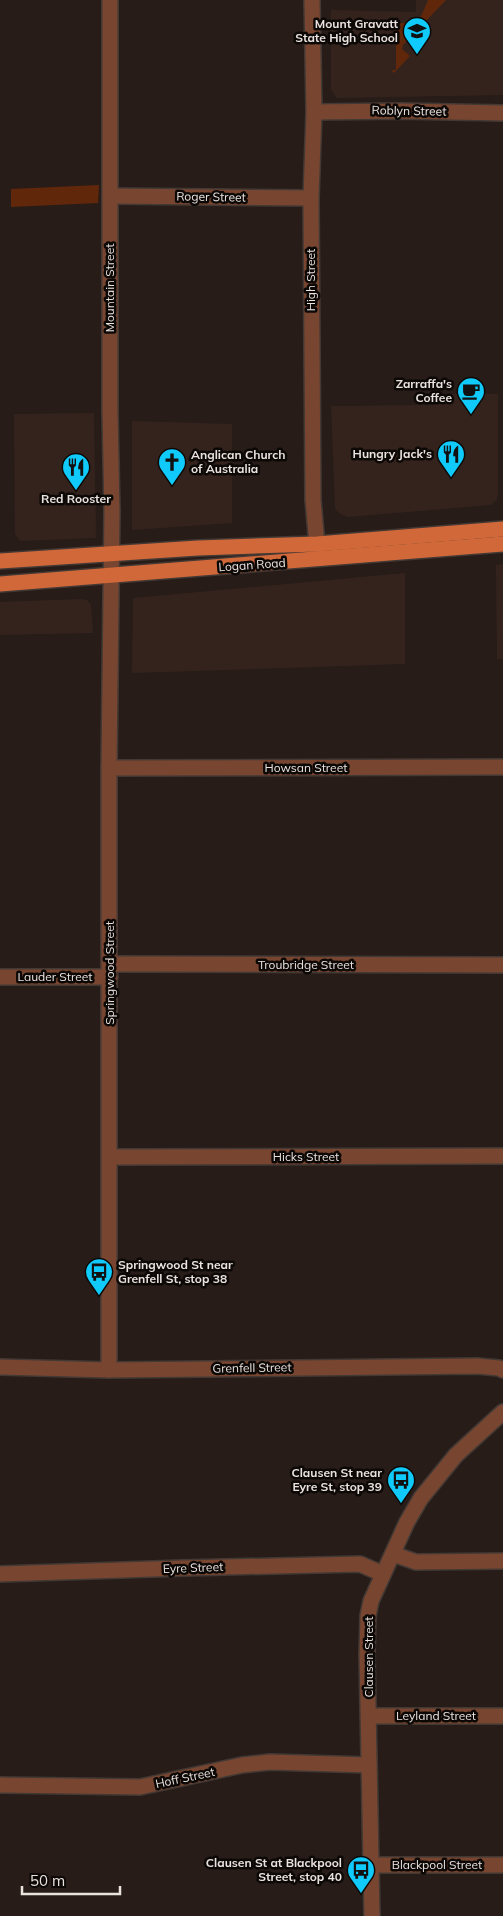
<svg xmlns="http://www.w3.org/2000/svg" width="503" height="1916" font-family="Mulish,sans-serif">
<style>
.built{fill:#34231d}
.green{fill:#61270a}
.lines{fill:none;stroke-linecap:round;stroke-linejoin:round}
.street-casing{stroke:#423834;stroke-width:18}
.primary-casing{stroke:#423834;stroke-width:18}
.street{stroke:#784630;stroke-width:15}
.primary{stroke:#d0683a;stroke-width:15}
.labels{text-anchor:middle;stroke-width:5;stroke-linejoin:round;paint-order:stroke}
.poi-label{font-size:12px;font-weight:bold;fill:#eae2df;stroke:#0c0806;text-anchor:end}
.street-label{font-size:12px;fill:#eae2df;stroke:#0c0806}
</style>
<rect width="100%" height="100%" fill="#271c18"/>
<g class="built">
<polygon points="416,0 503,0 503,95 337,98 331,90 331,10 416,12"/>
<polygon points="433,394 498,394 498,492 497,499 491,505 348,517 340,514 335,508 331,406 433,405"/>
<polygon points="94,413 96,538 20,541 15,534 14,414"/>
<polygon points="132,421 232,424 232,523 132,530"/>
<polygon points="503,564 503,659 497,659 496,565"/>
<polygon points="405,573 405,664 132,673 133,598"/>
<polygon points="82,599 87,600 91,605 93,633 0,635 0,602"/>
</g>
<g class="green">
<path d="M 428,0 L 446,0 L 403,45 L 402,49 L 410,56 L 394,73 L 391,70 L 396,70 L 396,44 L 394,41 L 394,23 C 420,23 418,24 428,0 Z"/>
<polygon points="99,185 98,203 11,207 11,189"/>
</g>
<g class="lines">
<g class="street-casing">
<g id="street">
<polyline points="312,0 314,112 311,198 313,500 318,556"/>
<polyline points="314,112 401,111 503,113"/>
<polyline points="111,196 311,198"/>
<polyline points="109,768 503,767"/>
<polyline points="110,964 503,965"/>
<polyline points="0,977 110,977"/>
<polyline points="110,1157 503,1156"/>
<polyline points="0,1367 109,1370 477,1366 499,1368 503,1370"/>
<polyline points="109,1370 109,768 112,512 110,411 110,0"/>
<polyline points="393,1554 416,1562 503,1561"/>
<polyline points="0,1574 183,1568 360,1564 383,1574"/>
<polyline points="369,1716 503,1716"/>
<polyline points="0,1785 140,1787 242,1765 270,1762 369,1765"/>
<polyline points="371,1865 503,1865"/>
<polyline points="372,1916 367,1654 368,1616 371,1601 407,1522 421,1498 456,1455 503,1412"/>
</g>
</g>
<g class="primary-casing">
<g id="primary">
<polyline points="0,561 198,548 317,544 503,529"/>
<polyline points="0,584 503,544"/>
</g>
</g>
<use href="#street" class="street"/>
<use href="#primary" class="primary"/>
</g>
<defs>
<g id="school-pin" transform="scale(1.4375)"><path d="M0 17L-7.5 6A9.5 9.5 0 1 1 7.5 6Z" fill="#0fcafa" stroke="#0c0806"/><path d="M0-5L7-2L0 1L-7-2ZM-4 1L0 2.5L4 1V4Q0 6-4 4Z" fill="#111"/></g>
<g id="cafe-pin" transform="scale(1.4375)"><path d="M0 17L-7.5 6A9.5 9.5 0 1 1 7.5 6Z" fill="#0fcafa" stroke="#0c0806"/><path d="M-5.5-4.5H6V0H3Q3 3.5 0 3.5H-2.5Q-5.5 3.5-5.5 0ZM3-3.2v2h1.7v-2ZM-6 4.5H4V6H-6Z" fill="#111"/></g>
<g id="restaurant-pin" transform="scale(1.4375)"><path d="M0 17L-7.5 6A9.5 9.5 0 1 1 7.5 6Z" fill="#0fcafa" stroke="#0c0806"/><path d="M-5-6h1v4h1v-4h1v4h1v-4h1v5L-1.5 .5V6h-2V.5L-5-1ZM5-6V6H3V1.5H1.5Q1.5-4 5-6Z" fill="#111"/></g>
<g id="church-pin" transform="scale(1.4375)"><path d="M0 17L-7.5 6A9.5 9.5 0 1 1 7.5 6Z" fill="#0fcafa" stroke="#0c0806"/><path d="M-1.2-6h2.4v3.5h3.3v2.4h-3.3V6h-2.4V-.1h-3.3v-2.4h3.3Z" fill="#111"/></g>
<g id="bus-pin" transform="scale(1.4375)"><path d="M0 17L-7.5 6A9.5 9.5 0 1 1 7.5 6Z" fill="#0fcafa" stroke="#0c0806"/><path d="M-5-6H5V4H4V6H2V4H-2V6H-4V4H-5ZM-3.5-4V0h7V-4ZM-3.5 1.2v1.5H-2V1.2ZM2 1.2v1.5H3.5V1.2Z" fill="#111"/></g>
</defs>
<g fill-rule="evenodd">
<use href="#school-pin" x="417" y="31"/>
<use href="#cafe-pin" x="471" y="391"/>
<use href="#restaurant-pin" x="451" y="454"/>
<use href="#church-pin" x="172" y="462"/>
<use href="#restaurant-pin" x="76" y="467"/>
<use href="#bus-pin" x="99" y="1272"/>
<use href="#bus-pin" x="401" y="1480"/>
<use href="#bus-pin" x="361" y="1870"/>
</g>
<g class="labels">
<g class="poi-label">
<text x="398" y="28">Mount Gravatt<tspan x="398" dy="14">State High School</tspan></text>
<text x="452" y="388">Zarraffa's<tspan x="452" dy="14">Coffee</tspan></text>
<text x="432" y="458">Hungry Jack's</text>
<text x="191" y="459" text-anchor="start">Anglican Church<tspan x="191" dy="14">of Australia</tspan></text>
<text x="76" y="503" text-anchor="middle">Red Rooster</text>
<text x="118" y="1269" text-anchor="start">Springwood St near<tspan x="118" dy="14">Grenfell St, stop 38</tspan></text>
<text x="382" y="1477">Clausen St near<tspan x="382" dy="14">Eyre St, stop 39</tspan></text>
<text x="342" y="1867">Clausen St at Blackpool<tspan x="342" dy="14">Street, stop 40</tspan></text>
</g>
<g class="street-label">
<text transform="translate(409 111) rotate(1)" y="4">Roblyn Street</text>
<text transform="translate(211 197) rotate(1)" y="4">Roger Street</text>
<text transform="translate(311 280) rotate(-90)" y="4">High Street</text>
<text transform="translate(110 288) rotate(-90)" y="4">Mountain Street</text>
<text transform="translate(252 565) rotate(-4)" y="4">Logan Road</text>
<text x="306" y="772">Howsan Street</text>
<text x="306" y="969">Troubridge Street</text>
<text transform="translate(110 973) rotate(-90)" y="4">Springwood Street</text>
<text x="55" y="981">Lauder Street</text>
<text x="306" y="1161">Hicks Street</text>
<text transform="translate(252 1368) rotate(-1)" y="4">Grenfell Street</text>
<text transform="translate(193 1568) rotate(-2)" y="4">Eyre Street</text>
<text transform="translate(369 1657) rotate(-90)" y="4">Clausen Street</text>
<text x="436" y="1720">Leyland Street</text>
<text transform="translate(185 1778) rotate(-12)" y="4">Hoff Street</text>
<text x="437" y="1869">Blackpool Street</text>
</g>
</g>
<path d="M22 1886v8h98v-8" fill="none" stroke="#eae2df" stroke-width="2.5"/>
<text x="30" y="1886" font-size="15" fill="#eae2df" stroke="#0c0806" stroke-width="4" paint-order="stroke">50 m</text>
</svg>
